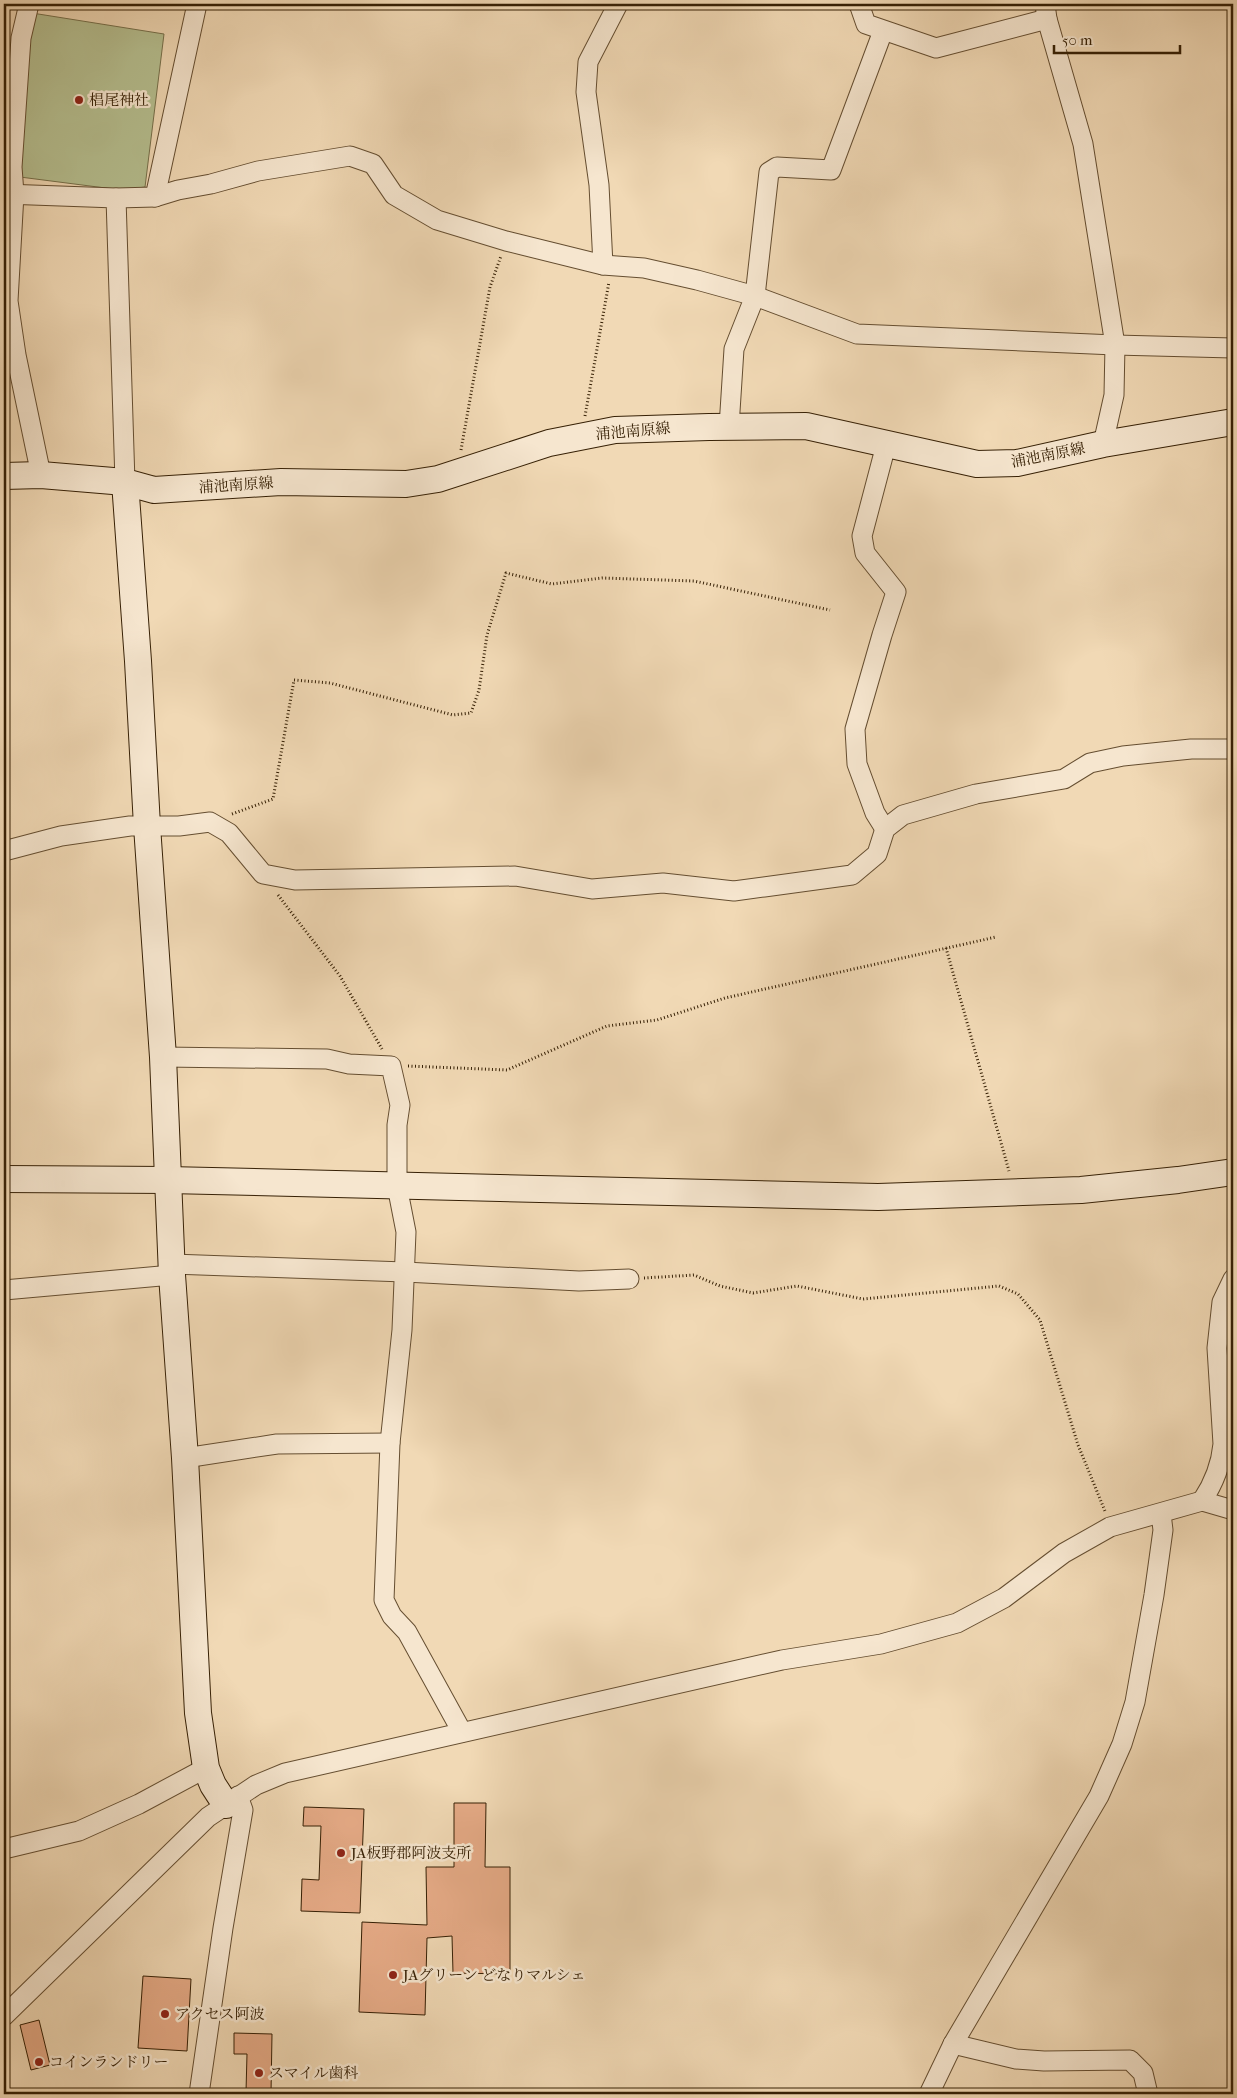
<svg xmlns="http://www.w3.org/2000/svg" width="1237" height="2098" font-family="'IM FELL French Canon','Noto Serif JP',serif">
<style>
.green{fill:#b6c091;stroke:#76704b}
.building{fill:#e5aa86;stroke:#362005}
.lines{fill:none;stroke-linecap:round;stroke-linejoin:round}
.street-casing{stroke:#654e31;stroke-width:21}
.secondary-casing{stroke:#362005;stroke-width:28}
.path{stroke:#362005;stroke-width:3;stroke-dasharray:1 2.5;stroke-linecap:butt}
.street{stroke:#f6e6cf;stroke-width:19}
.secondary{stroke:#f6e6cf;stroke-width:26}
.poi-dot{fill:#8f2418;stroke:#f6e6cf;stroke-width:2}
.labels{text-anchor:middle;stroke-width:5;stroke-linejoin:round;paint-order:stroke}
.poi-label{font-size:15px;fill:#362005;stroke:#f6e6cf;text-anchor:start}
.street-label{font-size:15px;fill:#362005;stroke:#f6e6cf}
</style>
<rect width="100%" height="100%" fill="#f1d9b5"/>
<filter id="stains"><feTurbulence type="fractalNoise" baseFrequency=".004" numOctaves="4"/><feColorMatrix values="0 0 0 0 .2 0 0 0 0 .09 0 0 0 0 .02 0 0 0 .5 -.17"/></filter>
<radialGradient id="worn" r=".72"><stop offset=".6" stop-color="#630" stop-opacity="0"/><stop offset="1" stop-color="#630" stop-opacity=".3"/></radialGradient>
<polygon class="green" points="32,13 164,34 145,187 121,190 20,177"/>
<g class="building">
<polygon points="454,1803 486,1803 485,1867 510,1867 510,1974 453,1973 452,1936 427,1938 425,2015 359,2012 362,1922 427,1925 426,1867 454,1867"/>
<polygon points="304,1807 364,1809 360,1913 301,1911 302,1879 319,1880 321,1826 303,1826"/>
<polygon points="143,1976 191,1979 187,2051 138,2048"/>
<polygon points="39,2020 50,2065 31,2070 20,2025"/>
<polygon points="234,2033 272,2034 271,2093 246,2092 247,2054 234,2054"/>
</g>
<g class="lines">
<g class="street-casing">
<g id="street">
<polyline points="29,4 21,38 12,167 14,194 8,301 16,355 41,475"/>
<polyline points="859,4 866,24 936,48 1047,19"/>
<polyline points="1045,4 1047,19 1083,144 1115,345 1114,395 1103,444"/>
<polyline points="4,194 116,198 125,482"/>
<polyline points="155,197 197,4"/>
<polyline points="116,198 155,197 178,190 211,184 258,171 350,156 373,164 394,195 437,220 506,241 603,265 644,268 697,280 755,296 857,334 1115,345 1233,348"/>
<polyline points="603,265 599,185 586,92 588,62 618,4"/>
<polyline points="729,427 734,349 755,296 769,172 777,167 831,170 883,31"/>
<polyline points="885,829 875,813 857,764 855,729 882,635 896,592 865,553 862,536 886,445"/>
<polyline points="4,851 61,836 130,826 179,826 210,822 229,833 263,874 295,880 515,876 592,889 663,883 734,891 764,887 852,875 877,854 885,829 903,815 976,794 1064,779 1090,763 1123,756 1191,749 1233,749"/>
<polyline points="163,1057 327,1059 349,1064 391,1066 400,1105 397,1125 397,1186 406,1232 402,1330 390,1443 384,1600 392,1616 407,1632 462,1732"/>
<polyline points="172,1264 405,1272 579,1281 629,1279"/>
<polyline points="4,1290 172,1275"/>
<polyline points="185,1458 277,1444 390,1443"/>
<path d="M 1202,1501 C 1214,1483 1221,1466 1223,1444 L 1217,1348 L 1222,1302 L 1233,1279"/>
<polyline points="4,1849 79,1831 139,1804 206,1768"/>
<polyline points="4,2016 208,1817 256,1785 285,1773 782,1660 881,1644 957,1623 1004,1598 1064,1553 1110,1527 1202,1501 1233,1510"/>
<polyline points="953,2044 1016,2059 1044,2061 1130,2060 1143,2073 1148,2094"/>
<polyline points="199,2094 223,1928 243,1810 238,1796"/>
<polyline points="929,2094 953,2044 1099,1796 1122,1744 1135,1702 1154,1595 1163,1530 1161,1514"/>
</g>
</g>
<g class="secondary-casing">
<g id="secondary">
<polyline points="4,476 41,475 125,482 154,490 281,482 406,484 438,479 549,443 615,430 709,427 806,426 977,464 1017,463 1103,444 1233,422"/>
<polyline points="125,482 138,661 147,826 163,1057 172,1275 185,1458 198,1713 206,1768 213,1785 226,1805"/>
<polyline points="4,1179 168,1180 878,1197 1081,1190 1178,1180 1233,1172"/>
</g>
</g>
<g class="path">
<polyline points="585,416 609,282"/>
<polyline points="461,450 490,287 501,256"/>
<polyline points="232,814 273,799 294,680 330,683 453,715 471,713 479,690 487,635 506,573 552,584 602,578 694,581 830,610"/>
<polyline points="278,895 340,976 382,1049"/>
<polyline points="946,948 1009,1171"/>
<polyline points="408,1066 507,1070 607,1026 657,1020 725,998 996,937"/>
<polyline points="644,1278 694,1275 720,1286 753,1293 797,1286 863,1299 999,1286 1018,1294 1040,1320 1078,1445 1105,1511"/>
</g>
<use href="#street" class="street"/>
<use href="#secondary" class="secondary"/>
</g>
<g class="poi-dot">
<circle cx="79" cy="100" r="5"/>
<circle cx="341" cy="1853" r="5"/>
<circle cx="393" cy="1975" r="5"/>
<circle cx="165" cy="2014" r="5"/>
<circle cx="39" cy="2062" r="5"/>
<circle cx="259" cy="2073" r="5"/>
</g>
<g class="labels">
<g class="poi-label">
<text x="89" y="105">椙尾神社</text>
<text x="351" y="1858">JA板野郡阿波支所</text>
<text x="403" y="1980">JAグリーン どなりマルシェ</text>
<text x="175" y="2019">アクセス阿波</text>
<text x="49" y="2067">コインランドリー</text>
<text x="269" y="2078">スマイル歯科</text>
</g>
<g class="street-label">
<text transform="translate(633 431) rotate(-5)" y="5">浦池南原線</text>
<text transform="translate(1048 455) rotate(-11)" y="5">浦池南原線</text>
<text transform="translate(236 485) rotate(-4)" y="5">浦池南原線</text>
</g>
</g>
<rect width="1237" height="2098" fill="none" stroke="#f1d9b5" stroke-width="20"/>
<rect x="5" y="5" width="1227" height="2088" fill="none" stroke="#362005" stroke-width="2.5"/>
<rect x="10" y="10" width="1217" height="2078" fill="none" stroke="#362005"/>
<path d="M1054 45v8h126v-8" fill="none" stroke="#362005" stroke-width="2.5"/>
<text x="1062" y="45" font-size="15" fill="#362005" stroke="#f6e6cf" stroke-width="4" paint-order="stroke">50 m</text>
<rect width="100%" height="100%" filter="url(#stains)"/>
<rect width="100%" height="100%" fill="url(#worn)"/>
</svg>
